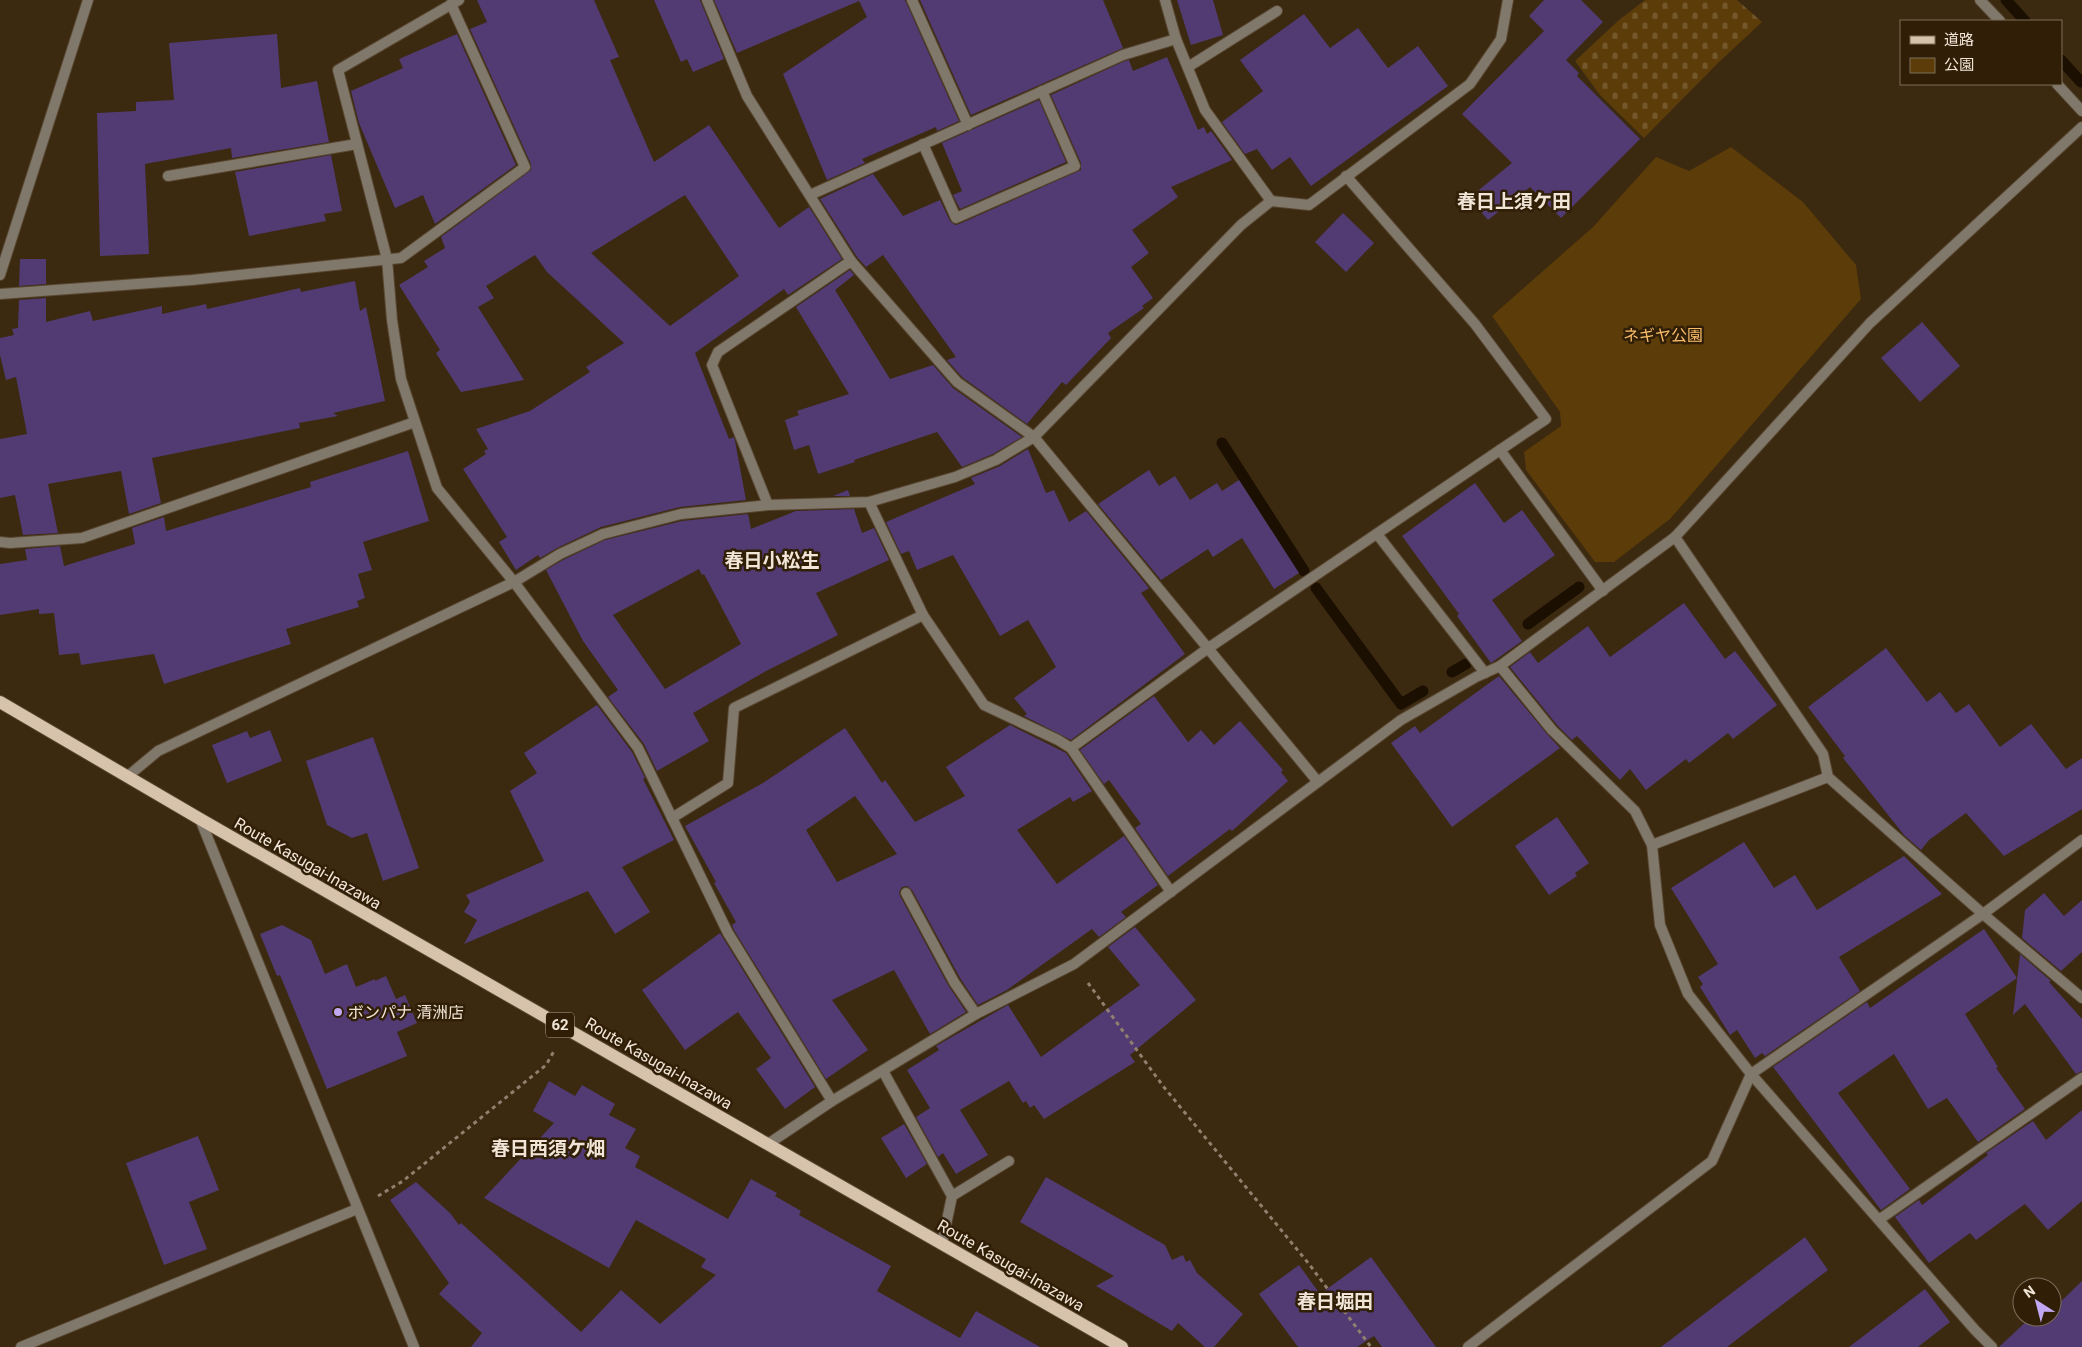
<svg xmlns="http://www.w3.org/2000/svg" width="2082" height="1347" font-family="Roboto,'Noto Sans JP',sans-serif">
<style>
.green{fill:#5c3c09}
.cemetery{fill:url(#cemetery-stones)}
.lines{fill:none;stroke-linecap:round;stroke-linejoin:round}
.stream{stroke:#1b0f01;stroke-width:11}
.building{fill:#513b72;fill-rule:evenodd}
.lane-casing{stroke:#584730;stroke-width:12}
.street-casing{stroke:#584730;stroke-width:12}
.primary-casing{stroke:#584730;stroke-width:14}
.path{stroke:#90806d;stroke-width:3;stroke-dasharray:4 4;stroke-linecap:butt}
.lane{stroke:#81786c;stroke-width:10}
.street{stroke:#81786c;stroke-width:10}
.primary{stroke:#d7c3ab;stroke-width:12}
.poi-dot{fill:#c2a7f2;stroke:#301f06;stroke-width:2}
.labels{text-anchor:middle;stroke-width:5;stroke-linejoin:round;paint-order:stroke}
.shield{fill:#301f06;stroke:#b7aa98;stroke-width:1}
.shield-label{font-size:15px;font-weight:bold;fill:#f1e5d7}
.park-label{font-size:16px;fill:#f9bd6a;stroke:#301f06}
.street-label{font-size:16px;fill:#f1e5d7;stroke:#301f06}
.poi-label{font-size:16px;fill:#f1e5d7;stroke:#301f06;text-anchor:start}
.quarter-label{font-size:19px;font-weight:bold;fill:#f1e5d7;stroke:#301f06}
</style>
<defs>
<pattern id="cemetery-stones" width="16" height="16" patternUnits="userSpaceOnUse" patternTransform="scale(1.25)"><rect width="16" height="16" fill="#5c3c09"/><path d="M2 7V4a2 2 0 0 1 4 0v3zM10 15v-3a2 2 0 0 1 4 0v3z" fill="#74582c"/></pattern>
</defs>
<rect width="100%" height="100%" fill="#3b2910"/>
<polygon class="green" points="1731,147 1803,202 1856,265 1861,299 1670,519 1614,562 1595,562 1526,470 1524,452 1561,426 1560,412 1492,316 1593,227 1656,157 1689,171"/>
<polygon class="cemetery" points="1645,0 1737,0 1762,22 1718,63 1644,138 1600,95 1575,61 1619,20"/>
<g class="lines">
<g class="stream">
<polyline points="2006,0 2025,21"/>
<polyline points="2061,60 2081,82"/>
<polyline points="1222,443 1304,571"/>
<polyline points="1316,588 1401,704 1423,691"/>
<polyline points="1528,624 1579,587"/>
<polyline points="1452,672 1466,664"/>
</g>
</g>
<g class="building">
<path d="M 477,0 L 594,0 L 619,57 L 610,60 L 654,162 L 709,125 L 779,228 L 809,207 L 842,259 L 788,295 L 784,289 L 695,353 L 729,439 L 734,437 L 735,441 L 746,500 L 680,507 L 601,527 L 557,548 L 540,558 L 538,555 L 516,570 L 499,542 L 507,537 L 463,469 L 486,454 L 484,451 L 488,449 L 476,429 L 530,411 L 590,372 L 586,367 L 624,343 L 547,272 L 535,255 L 486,286 L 494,298 L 478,307 L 524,380 L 461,392 L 436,353 L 440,350 L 399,285 L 428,267 L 424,261 L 445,248 L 441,237 L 531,170 L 531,164 L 470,29 L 487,22 ZM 685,195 L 739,276 L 670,326 L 591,253 Z"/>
<polygon points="654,0 700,0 724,59 693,72 687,59 681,62"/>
<polygon points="714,0 905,0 959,121 937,131 936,127 862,159 865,163 827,180 783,74 867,17 859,1 737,53"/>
<polygon points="920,0 1103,0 1123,48 971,115"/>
<polygon points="1177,0 1213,0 1223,35 1191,45"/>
<polygon points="1544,0 1581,0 1603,22 1566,60 1579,73 1577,76 1640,139 1561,218 1530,187 1488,220 1469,198 1512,163 1462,114 1544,31 1529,16"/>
<polygon points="1304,14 1330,48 1358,28 1388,68 1418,46 1448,86 1311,186 1290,157 1272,170 1257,149 1245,154 1222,122 1263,91 1240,60"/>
<polygon points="277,34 281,88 317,81 329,142 232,158 231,148 145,164 149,254 100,256 97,113 136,111 136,102 174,100 169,43"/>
<polygon points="457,34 516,165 435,224 423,195 395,208 359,123 351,91 403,68 399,59"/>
<polygon points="1167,57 1198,130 1204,127 1207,134 1211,131 1232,160 1171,187 1178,197 1132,230 1149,253 1131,267 1153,298 1142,306 1144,308 1108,333 1111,338 1066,385 1062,382 1027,424 962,377 947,360 956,357 883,255 866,267 857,257 820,199 873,174 903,216 940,200 950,221 955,225 959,224 1081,170 1081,163 1051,95 1125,61 1129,60 1133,71"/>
<polygon points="1039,100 1066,162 960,209 953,195 962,191 942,143"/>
<polygon points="331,155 342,211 324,214 326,221 249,236 235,172"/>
<polygon points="1343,213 1374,243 1346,272 1315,242"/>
<polygon points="20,259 46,259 46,284 19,286"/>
<polygon points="850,270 854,275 835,290 890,379 933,365 953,388 1022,437 993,454 962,467 937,432 854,460 855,462 818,474 809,445 794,450 785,420 799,415 797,411 849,394 796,307"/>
<polygon points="355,281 360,311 366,307 385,401 333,413 338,416 299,423 300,428 152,458 161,503 129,514 121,471 48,484 58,533 23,535 15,495 0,498 0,439 27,434 16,377 6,380 0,355 0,338 14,335 12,329 18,328 19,300 46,298 46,322 90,311 93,321 162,306 162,314 206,304 207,309 300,288 301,292"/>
<polygon points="1922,322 1960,366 1920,402 1881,358"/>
<polygon points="1028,449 1046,493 1054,490 1069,522 1086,511 1149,588 1141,593 1185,654 1071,740 1024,716 1027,714 1014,698 1056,667 1028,620 1000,636 953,555 917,570 909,551 901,554 886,522 975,484 971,478 1000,466"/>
<polygon points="408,451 429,521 363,542 372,570 358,574 365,598 357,601 359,607 286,629 291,644 164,684 154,654 81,665 79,653 59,655 54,613 39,614 39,609 0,615 0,564 27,560 25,549 60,546 64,566 135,544 132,528 164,517 166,531 311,487 310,482"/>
<polygon points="1149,470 1159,486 1175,476 1190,500 1217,483 1222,491 1239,480 1299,573 1274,589 1242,538 1213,557 1208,549 1161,580 1098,504"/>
<polygon points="1475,483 1504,523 1522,510 1555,555 1492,600 1522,641 1491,663 1457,616 1459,614 1402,536"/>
<polygon points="848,490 850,496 833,496"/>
<path d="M 854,509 L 862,533 L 874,528 L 889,560 L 816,593 L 838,635 L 766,671 L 693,713 L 709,741 L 657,771 L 644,744 L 608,697 L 618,690 L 583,641 L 546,570 L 563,560 L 605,540 L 682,521 L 748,514 L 751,529 L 796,511 ZM 699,569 L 702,575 L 704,574 L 741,644 L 665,689 L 613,615 Z"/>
<polygon points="1684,603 1725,659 1735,651 1777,705 1733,739 1728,733 1689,763 1686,759 1646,790 1630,769 1620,780 1577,736 1572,740 1557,725 1510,667 1530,652 1538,663 1588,626 1610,657"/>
<polygon points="1886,648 1927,702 1940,692 1956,713 1969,704 2000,747 2031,724 2066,769 2082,758 2082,809 2004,856 1966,813 1929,840 1921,850 1904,835 1843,758 1845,756 1808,707"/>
<polygon points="1499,676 1547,734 1560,748 1452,827 1391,743 1415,726 1420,733"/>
<polygon points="1154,696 1188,742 1201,730 1214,745 1240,721 1283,770 1281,772 1288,781 1232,831 1230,829 1168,876 1135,828 1141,824 1109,780 1104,784 1080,750"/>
<polygon points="597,705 632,752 645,778 643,779 674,840 622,867 650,912 615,934 588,891 464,944 477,920 464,912 470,902 466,895 544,861 510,791 537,773 524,753"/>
<path d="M 1010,725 L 1066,753 L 1092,791 L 1073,802 L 1070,797 L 1017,830 L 1057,884 L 1124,836 L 1158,885 L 1121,912 L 1126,917 L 1099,937 L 1092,929 L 1007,990 L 978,1005 L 960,978 L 912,890 L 907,886 L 902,887 L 899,892 L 900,896 L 948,985 L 966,1012 L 930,1034 L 894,970 L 832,1000 L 868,1050 L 826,1079 L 734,930 L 732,925 L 736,922 L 714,883 L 716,882 L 685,826 L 763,783 L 845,728 L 882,783 L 885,780 L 915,822 L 965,796 L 946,767 ZM 855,796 L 897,854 L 837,882 L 806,830 Z"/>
<polygon points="270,730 282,761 227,783 212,745 247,731 250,738"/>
<polygon points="373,737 419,868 383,881 367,833 352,838 327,825 306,761"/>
<polygon points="1557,817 1589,863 1575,873 1577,876 1549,895 1515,846"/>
<polygon points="1744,842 1774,888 1795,875 1817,910 1904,856 1942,894 1839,957 1860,991 1765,1056 1762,1053 1755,1058 1737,1030 1730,1035 1700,987 1703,984 1698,977 1718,964 1671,888"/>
<polygon points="2044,893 2064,916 2082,900 2082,952 2061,971 2022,938 2025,910"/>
<polygon points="282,925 311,940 325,974 347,964 356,987 375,979 375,981 386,976 396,999 405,995 417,1023 397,1032 407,1056 327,1089 280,975 277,976 260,934"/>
<polygon points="1135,927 1196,1000 1130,1055 1135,1062 1044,1119 1034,1105 1030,1108 1026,1101 1023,1103 1009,1081 960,1110 988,1155 956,1174 943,1153 938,1157 916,1117 930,1108 907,1070 939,1050 936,1046 1008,1005 1041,1057 1140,985 1108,947"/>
<polygon points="1984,929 2017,978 1965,1014 1998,1067 1996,1068 2025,1109 1978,1142 1947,1098 1928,1109 1894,1054 1838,1093 1910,1189 1881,1210 1773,1067 1867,1002 1870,1008"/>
<polygon points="720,933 815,1087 785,1109 756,1069 771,1058 738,1012 685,1050 642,990"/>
<polygon points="2020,954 2051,981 2049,982 2082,1019 2082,1071 2076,1074 2025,1004 2013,1015"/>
<polygon points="549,1081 575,1096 582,1085 615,1104 609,1115 636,1129 625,1148 640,1156 635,1167 728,1219 751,1179 777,1193 775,1196 801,1211 799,1215 891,1266 877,1291 960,1338 976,1311 1040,1347 471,1347 482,1333 439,1294 449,1283 390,1200 416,1182 450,1213 459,1225 461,1223 581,1332 621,1290 660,1324 716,1275 701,1267 706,1259 636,1220 609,1268 484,1198 554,1123 533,1111"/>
<polygon points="2082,1110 2082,1201 2048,1230 2025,1204 1976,1240 1970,1233 1929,1263 1895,1217 1919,1200 1922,1205 1988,1155 1986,1153 2033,1121 2046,1140"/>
<polygon points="904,1124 927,1164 906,1178 881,1138"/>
<polygon points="198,1136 219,1190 189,1202 207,1249 164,1265 126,1163"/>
<polygon points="1046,1177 1165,1245 1172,1260 1183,1255 1186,1262 1190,1260 1197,1273 1243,1314 1214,1347 1205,1347 1178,1323 1172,1331 1096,1286 1114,1276 1020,1222"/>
<polygon points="1805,1237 1828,1270 1727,1347 1661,1347"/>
<polygon points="1371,1257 1436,1347 1382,1347 1374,1336 1357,1347 1298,1347 1259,1294 1299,1265 1320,1294"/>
<polygon points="2082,1281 2082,1347 1999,1347 2031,1317 2052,1317 2052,1310"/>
<polygon points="1925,1289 1950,1322 1918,1347 1849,1347"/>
</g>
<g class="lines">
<g class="lane-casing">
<g id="lane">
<polyline points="1188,67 1277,11"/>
<polyline points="168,176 357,144"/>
<polyline points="906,893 954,982 976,1014"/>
<polyline points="952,1196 1009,1161"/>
</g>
</g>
<g class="street-casing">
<g id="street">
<polyline points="459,0 338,70 387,259 392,320 401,379 437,488 514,582 638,748 728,933 832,1101"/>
<polyline points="707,0 747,96 851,261 957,382 1034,437 1318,782"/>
<polyline points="912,0 968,125"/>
<polyline points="1165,0 1176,39 1205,110 1271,201"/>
<polyline points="1980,0 2000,21"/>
<polyline points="2057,84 2082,111"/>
<polyline points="923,144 956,218 1075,166 1042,91"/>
<polyline points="1346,176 1475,324 1546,419 1500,450 1603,591"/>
<polyline points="810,195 1123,55 1176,39"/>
<polyline points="0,275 88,0"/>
<polyline points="0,294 192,280 401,258 525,167 451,4"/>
<polyline points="869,502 923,615 984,705 1058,740 1071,748 1171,892"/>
<polyline points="768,505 712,365 718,352 851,261"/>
<polyline points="1377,534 1485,673"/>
<polyline points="1675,537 1823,754 1828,777 1983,914 2082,998"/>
<polyline points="0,542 10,543 82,538 415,422"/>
<polyline points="1500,666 1675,537 1870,323 2082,127"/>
<polyline points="1071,748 1207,649 1500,450"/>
<polyline points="128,776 158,751 514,582 560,554 603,534 681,514 768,505 869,502 955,477 996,460 1034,437 1241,225 1271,201 1309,205 1470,84 1501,39 1508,0"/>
<polyline points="672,818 728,783 734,708 923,615"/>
<polyline points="200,819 414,1347"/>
<polyline points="1652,845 1828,777"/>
<polyline points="883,1071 952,1196 942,1244"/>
<polyline points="768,1144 832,1101 976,1014 1074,964 1401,720 1476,677 1500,666 1552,730 1635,811 1652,845 1660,925 1688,994 1751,1074 1975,1330 1992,1347"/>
<polyline points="1880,1219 2082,1078"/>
<polyline points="21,1347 357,1209"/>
<polyline points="1468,1347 1712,1161 1751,1074 1983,914 2082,840"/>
</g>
</g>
<g class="primary-casing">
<polyline id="primary" points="0,702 200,819 1122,1347"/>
</g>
<g class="path">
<polyline points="1088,983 1163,1086 1309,1264 1371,1347"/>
<polyline points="378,1196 403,1181 546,1065 554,1051"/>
</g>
<use href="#lane" class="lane"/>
<use href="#street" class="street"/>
<use href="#primary" class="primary"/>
</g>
<circle class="poi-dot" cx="338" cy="1012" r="5"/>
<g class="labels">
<rect class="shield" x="546" y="1012.5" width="28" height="25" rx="4"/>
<g class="shield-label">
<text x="560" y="1030">62</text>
</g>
<g class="park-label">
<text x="1663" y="341">ネギヤ公園</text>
</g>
<g class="street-label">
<text transform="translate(308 863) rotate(30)" y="6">Route Kasugai-Inazawa</text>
<text transform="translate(659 1063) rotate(30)" y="6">Route Kasugai-Inazawa</text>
<text transform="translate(1011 1265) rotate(30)" y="6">Route Kasugai-Inazawa</text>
</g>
<g class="poi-label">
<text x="348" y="1018">ボンパナ 清洲店</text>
</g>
<g class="quarter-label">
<text x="1514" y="208">春日上須ケ田</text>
<text x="772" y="567">春日小松生</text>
<text x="548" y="1155">春日西須ケ畑</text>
<text x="1335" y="1308">春日堀田</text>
</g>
</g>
<rect x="1900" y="20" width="162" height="65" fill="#301f06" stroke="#7d6e5a"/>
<rect x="1910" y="36" width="25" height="8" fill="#d7c3ab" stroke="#7d6e5a"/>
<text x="1944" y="45" font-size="15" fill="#f1e5d7">道路</text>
<rect x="1910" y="58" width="25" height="15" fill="#5c3c09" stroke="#7d6e5a"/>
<text x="1944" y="70" font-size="15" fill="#f1e5d7">公園</text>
<g transform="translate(2037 1302) rotate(324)"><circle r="24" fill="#301f06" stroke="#7d6e5a"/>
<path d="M0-4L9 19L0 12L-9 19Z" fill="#c2a7f2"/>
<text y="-8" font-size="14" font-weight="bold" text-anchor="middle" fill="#f1e5d7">N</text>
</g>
</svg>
